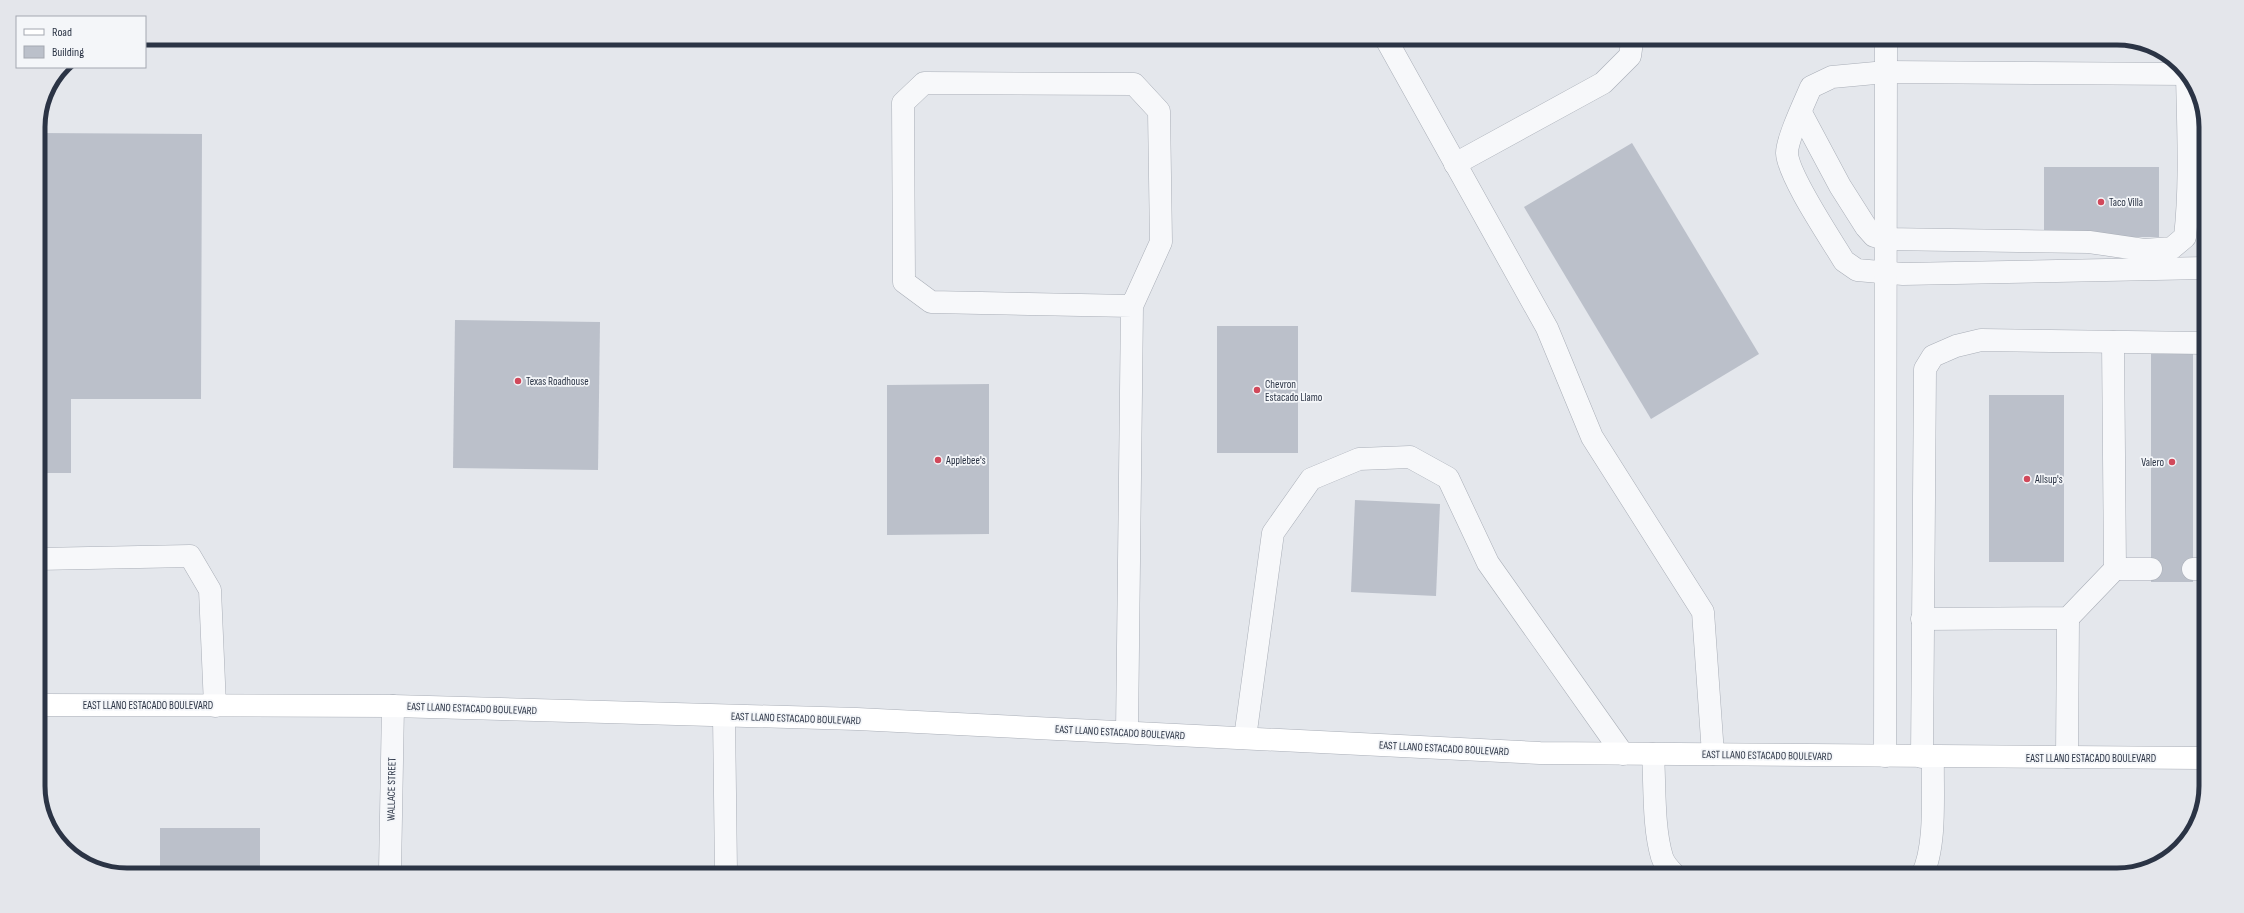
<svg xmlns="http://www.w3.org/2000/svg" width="2244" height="913" font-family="'Sofia Sans Condensed',sans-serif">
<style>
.building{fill:#bbc0ca}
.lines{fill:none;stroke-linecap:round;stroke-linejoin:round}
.service-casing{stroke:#a9aeb7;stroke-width:23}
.minor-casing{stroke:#a9aeb7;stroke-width:23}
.secondary-casing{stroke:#a9aeb7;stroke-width:23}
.service{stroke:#f7f8fa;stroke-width:22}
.minor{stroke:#f7f8fa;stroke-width:22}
.secondary{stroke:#fff;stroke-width:22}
.poi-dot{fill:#d1495b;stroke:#f4f6f9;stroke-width:1.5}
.labels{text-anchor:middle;stroke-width:3.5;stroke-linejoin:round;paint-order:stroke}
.poi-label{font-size:11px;fill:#2b3445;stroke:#f4f6f9;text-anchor:start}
.street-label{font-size:11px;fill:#2b3445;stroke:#f4f6f9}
.rim{fill:none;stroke:#2b3445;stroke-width:5}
</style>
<rect width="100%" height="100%" fill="#e4e7ec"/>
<g class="building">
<polygon points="38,133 202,134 201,399 71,399 71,473 38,473"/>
<polygon points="1632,143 1759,354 1651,419 1524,207"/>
<rect x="2044" y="167" width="115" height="70"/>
<polygon points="455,320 600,322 598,470 453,468"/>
<rect x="1217" y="326" width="81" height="127"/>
<rect x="2151" y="354" width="42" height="228"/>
<polygon points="989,384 989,534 887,535 887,385"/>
<rect x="1989" y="395" width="75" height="167"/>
<polygon points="1355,500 1440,504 1436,596 1351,592"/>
<polygon points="160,828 260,828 260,871 160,870"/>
</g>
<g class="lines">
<g class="service-casing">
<g id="service">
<polyline points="1387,41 1547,328 1592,437 1703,612 1713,754"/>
<path d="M 2188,74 L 1886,72 L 1832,77 L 1811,87 C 1805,101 1787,139 1787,153 C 1788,176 1831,239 1844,261 L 1857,270 L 1903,274 L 2205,268"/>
<path d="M 1801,113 L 1840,186 L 1866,227 L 1874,236 L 1885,239 L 2089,242 L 2144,250 L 2172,248 L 2185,237 C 2191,183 2188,128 2187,74"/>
<polyline points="1455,164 1603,83 1630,56 1632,42"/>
<polyline points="38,559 190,556 210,590 215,706"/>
<polyline points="2115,569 2151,569"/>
<polyline points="2193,569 2203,569"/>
<polyline points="1922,619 2068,618 2115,569 2113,342"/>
<polyline points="724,716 726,872"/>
<polyline points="1127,732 1132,306 1161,242 1159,111 1134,84 924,83 903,103 904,282 931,302 1132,306"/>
<polyline points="1245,738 1273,533 1311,479 1359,459 1410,457 1448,478 1488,563 1623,754"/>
<path d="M 1653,754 C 1655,786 1653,827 1662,857 C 1664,864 1669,869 1674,874"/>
<polyline points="1885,756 1886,42"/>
<polyline points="1922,757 1925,369 1933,356 1956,346 1981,340 2204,343"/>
<polyline points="2067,757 2068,618"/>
<path d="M 1922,875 C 1937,846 1932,790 1933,757"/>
</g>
</g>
<g class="minor-casing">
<polyline id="minor" points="390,871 393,706"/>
</g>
<g class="secondary-casing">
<polyline id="secondary" points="38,705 393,706 857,719 1540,753 2202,758"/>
</g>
<use href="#service" class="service"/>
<use href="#minor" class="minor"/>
<use href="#secondary" class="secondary"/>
</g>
<g class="poi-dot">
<circle cx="2101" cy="202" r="4"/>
<circle cx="518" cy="381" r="4"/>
<circle cx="1257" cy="390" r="4"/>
<circle cx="938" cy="460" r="4"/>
<circle cx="2172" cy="462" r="4"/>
<circle cx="2027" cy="479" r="4"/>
</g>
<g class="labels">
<g class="poi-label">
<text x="2109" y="206">Taco Villa</text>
<text x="526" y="385">Texas Roadhouse</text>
<text x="1265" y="388">Chevron<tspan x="1265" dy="13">Estacado Llamo</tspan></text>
<text x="946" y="464">Applebee's</text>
<text x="2164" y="466" text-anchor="end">Valero</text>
<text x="2035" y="483">Allsup's</text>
</g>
<g class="street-label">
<text x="148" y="709">EAST LLANO ESTACADO BOULEVARD</text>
<text transform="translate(472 708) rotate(2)" y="4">EAST LLANO ESTACADO BOULEVARD</text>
<text transform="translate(796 718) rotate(2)" y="4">EAST LLANO ESTACADO BOULEVARD</text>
<text transform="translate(1120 732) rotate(3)" y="4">EAST LLANO ESTACADO BOULEVARD</text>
<text transform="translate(1444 748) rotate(3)" y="4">EAST LLANO ESTACADO BOULEVARD</text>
<text transform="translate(1767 755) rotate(1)" y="4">EAST LLANO ESTACADO BOULEVARD</text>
<text x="2091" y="762">EAST LLANO ESTACADO BOULEVARD</text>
<text transform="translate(391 789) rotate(-89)" y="4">WALLACE STREET</text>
</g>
</g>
<path d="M0 0H2244V913H0ZM127 45H2117A82 82 0 0 1 2199 127V786A82 82 0 0 1 2117 868H127A82 82 0 0 1 45 786V127A82 82 0 0 1 127 45Z" fill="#e4e6eb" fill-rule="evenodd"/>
<path class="rim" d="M127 45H2117A82 82 0 0 1 2199 127V786A82 82 0 0 1 2117 868H127A82 82 0 0 1 45 786V127A82 82 0 0 1 127 45Z"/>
<rect x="16" y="16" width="130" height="52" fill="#f4f6f9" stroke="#a4a8b1"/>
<rect x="24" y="29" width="20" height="6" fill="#ffffff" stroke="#a4a8b1"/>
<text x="52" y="36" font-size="12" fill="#2b3445">Road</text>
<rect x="24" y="46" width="20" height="12" fill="#bbc0ca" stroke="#a4a8b1"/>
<text x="52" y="56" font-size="12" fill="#2b3445">Building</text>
</svg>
